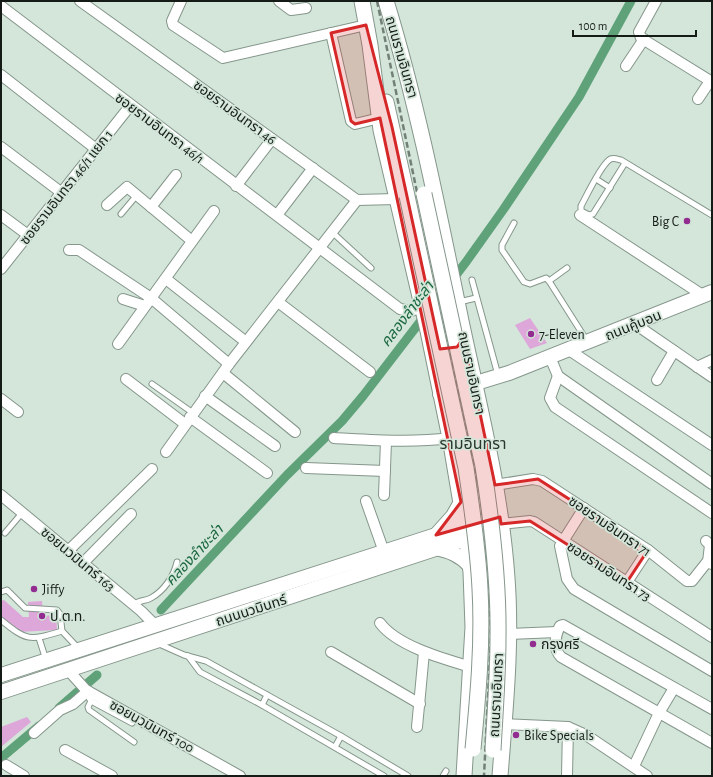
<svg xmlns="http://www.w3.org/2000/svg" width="713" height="777" font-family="'Alegreya Sans','Noto Sans Thai',sans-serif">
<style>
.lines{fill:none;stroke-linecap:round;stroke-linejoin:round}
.canal{stroke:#5fa27a;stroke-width:9}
.building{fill:#dda7da}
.service-casing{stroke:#85968b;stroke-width:7}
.minor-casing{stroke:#85968b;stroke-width:12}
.secondary-casing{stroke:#85968b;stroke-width:16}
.primary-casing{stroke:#85968b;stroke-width:17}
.service{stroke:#fff;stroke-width:5}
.minor{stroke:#fff;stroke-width:10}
.secondary{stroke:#fff;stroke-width:14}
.primary{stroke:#fff;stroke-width:15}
.rail{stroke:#738077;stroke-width:2.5;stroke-dasharray:6 3;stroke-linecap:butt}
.primary-bridge-casing{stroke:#85968b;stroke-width:17;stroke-linecap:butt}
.primary-bridge{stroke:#fff;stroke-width:15}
.marked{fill:#d62828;fill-opacity:0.2;stroke:#d62828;stroke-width:3;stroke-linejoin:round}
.poi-dot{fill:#932c91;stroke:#d3e6d9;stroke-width:1.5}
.labels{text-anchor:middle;stroke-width:3.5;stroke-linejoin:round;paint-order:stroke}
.street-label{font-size:14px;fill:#151b17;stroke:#d3e6d9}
.poi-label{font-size:14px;fill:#151b17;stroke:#d3e6d9;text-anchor:start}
.water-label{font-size:15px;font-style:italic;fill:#1a6740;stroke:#d3e6d9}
.quarter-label{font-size:16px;fill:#29372e;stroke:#d3e6d9}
</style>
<rect width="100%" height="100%" fill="#d3e6d9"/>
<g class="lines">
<g class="canal">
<polyline points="161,610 287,475 342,421 363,396 466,262 503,210 579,97 631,1"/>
<polyline points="59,708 97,675"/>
<polyline points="1,758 39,726"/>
</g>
</g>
<g class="building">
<polygon points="530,318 547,343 530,349 515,325"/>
<polygon points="4,600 23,617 29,617 28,602 42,601 43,616 56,615 57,630 19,632 1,617 1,601"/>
<polygon points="27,717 31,722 1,747 1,727"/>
</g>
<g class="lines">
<g class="service-casing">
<g id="service">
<path d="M 625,163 L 593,214 L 589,215 L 581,211 L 581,206 C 587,195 600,167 609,160 C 612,157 617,159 621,160 L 712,215"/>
<polyline points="596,179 610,188"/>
<polyline points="121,214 137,195"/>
<polyline points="514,223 502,245 502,250 524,282 530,284 546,278 549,281 587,341"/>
<polyline points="332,232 371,268"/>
<polyline points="472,280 498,375"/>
<polyline points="549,281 567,268"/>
<polyline points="459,302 476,298"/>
<polyline points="152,384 193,413"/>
<polyline points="5,533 22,513"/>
<polyline points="1,592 7,590 25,608 57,610 60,614 62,631 79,649"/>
<path d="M 134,605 C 140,599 144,602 151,598 C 164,591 174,576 177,562"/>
<path d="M 1,620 C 27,641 29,641 62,631"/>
<polyline points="39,638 46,660"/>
<polyline points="157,643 184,655 206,661 341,736 408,776"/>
<polyline points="188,656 200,672 262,705 384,776"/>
<polyline points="90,692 89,698 91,701 132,723"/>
<polyline points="91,701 88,707 89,710 134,742"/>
<polyline points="262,705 267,695"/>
<polyline points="335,747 341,736"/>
<polyline points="443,776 446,771"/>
</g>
</g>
<g class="minor-casing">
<g id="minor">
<polyline points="80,1 357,200 396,199"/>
<polyline points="181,1 172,21 173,25 223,58 366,25"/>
<polyline points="279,1 291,10 306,8"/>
<polyline points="656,1 639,32 641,38 712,82"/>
<polyline points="1,6 400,309 411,311 422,307"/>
<polyline points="331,33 351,121 355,124 380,118"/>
<polyline points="626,66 644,39"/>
<polyline points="1,75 96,149"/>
<polyline points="698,99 710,81"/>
<polyline points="1,147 62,193"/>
<polyline points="236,186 272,139"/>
<polyline points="107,205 127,187 192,241"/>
<polyline points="151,207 176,175"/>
<polyline points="1,215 28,235"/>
<polyline points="277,215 313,168"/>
<polyline points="580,215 704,296"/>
<polyline points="69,250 79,250 151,298 229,364"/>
<polyline points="1,269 130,106"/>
<polyline points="166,279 246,342"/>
<polyline points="123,299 145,306"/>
<polyline points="278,302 370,372"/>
<polyline points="635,324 712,377"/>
<polyline points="118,344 214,211"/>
<polyline points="569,350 712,445"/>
<polyline points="550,357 558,376 712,484"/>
<polyline points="697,367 712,360"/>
<polyline points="223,373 295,432"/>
<polyline points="558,376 550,398 555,407 712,513"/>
<polyline points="126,379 185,424"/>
<polyline points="657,380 674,351"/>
<polyline points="205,396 275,446"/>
<polyline points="1,399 18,412"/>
<polyline points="190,417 267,473"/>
<path d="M 334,438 C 373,440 411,443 450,438"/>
<polyline points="166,452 229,364 357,200"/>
<polyline points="306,468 385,471"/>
<polyline points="495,485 533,479 542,481 648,550 687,581 692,581 707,562 712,564"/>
<polyline points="1,495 141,611 155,625"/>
<polyline points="384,495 386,441"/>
<polyline points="366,501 384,552"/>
<polyline points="584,508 560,546 567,579 574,589 712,671"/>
<polyline points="501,524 530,521 534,522 712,637"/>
<polyline points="706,541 710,545 708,562"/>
<polyline points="68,551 152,469"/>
<polyline points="83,563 131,514"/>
<polyline points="627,582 648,550"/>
<path d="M 380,623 C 397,646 444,659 471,667"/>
<polyline points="509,634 557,632"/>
<polyline points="331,652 420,704"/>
<polyline points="68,670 86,690 240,776"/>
<path d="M 712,709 L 563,625 L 560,626 C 555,635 553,649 561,657 L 712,743"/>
<polyline points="504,724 568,727 586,735 647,776"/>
<polyline points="417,727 424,652"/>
<polyline points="34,733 60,710 73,704 88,691"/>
<polyline points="65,750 112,776"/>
<polyline points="6,765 24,776"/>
<polyline points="634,766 659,713 674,688"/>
<polyline points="567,776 568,727"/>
</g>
</g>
<g class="secondary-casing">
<g id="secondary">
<polyline points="461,389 458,394 464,425"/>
<polyline points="440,394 509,373 712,292"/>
<polyline points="436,535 453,516 461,502"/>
<path d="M 435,548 C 450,551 460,555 470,566"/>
<polyline points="1,675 436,535 500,517"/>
<polyline points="1,692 502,527"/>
</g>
</g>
<g class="primary-casing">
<g id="primary">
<polyline points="362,1 370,45 381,130 428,331 450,438 465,527 471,572 473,627 464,776"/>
<path d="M 386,1 C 418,106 439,214 461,321 C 479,406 501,491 507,578 C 512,644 505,710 500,776"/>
<polyline points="386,102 407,196"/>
</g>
</g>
<use href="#service" class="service"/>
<use href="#minor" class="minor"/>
<use href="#secondary" class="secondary"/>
<use href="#primary" class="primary"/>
<polyline class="rail" points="377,1 481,498 489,573 491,636 484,776"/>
<g class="primary-bridge-casing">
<g id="primary-bridge">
<path d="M 424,194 L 483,466 C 492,523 499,580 498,638 C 498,675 495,713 493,750"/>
<path d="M 407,196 L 466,468 C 472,508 478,548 480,589 C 483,643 478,696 473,749"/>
</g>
</g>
<use href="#primary-bridge" class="primary-bridge"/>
</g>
<path class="marked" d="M 366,25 L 392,127 L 440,349 L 457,347 L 464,337 L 495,485 L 538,479 L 648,550 L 627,582 L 530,521 L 501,524 L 500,517 L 436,535 L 461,502 L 380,118 L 355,124 L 351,121 L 331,33 Z"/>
<g class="poi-dot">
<circle cx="687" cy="221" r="4"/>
<circle cx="531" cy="334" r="4"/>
<circle cx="34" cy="589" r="4"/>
<circle cx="42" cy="616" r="4"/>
<circle cx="533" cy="644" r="4"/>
<circle cx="516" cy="735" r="4"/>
</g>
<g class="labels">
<g class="street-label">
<text transform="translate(402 57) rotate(74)" y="5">ถนนรามอินทรา</text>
<text transform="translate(235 112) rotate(36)" y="5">ซอยรามอินทรา 46</text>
<text transform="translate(160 128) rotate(37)" y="5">ซอยรามอินทรา 46/1</text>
<text transform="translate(66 187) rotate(-52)" y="5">ซอยรามอินทรา 46/1 แยก 1</text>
<text transform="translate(633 325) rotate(-22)" y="5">ถนนคู้บอน</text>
<text transform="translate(472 373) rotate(78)" y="5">ถนนรามอินทรา</text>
<text transform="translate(610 526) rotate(34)" y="5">ซอยรามอินทรา 71</text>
<text transform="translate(78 559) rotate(40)" y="5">ซอยนวมินทร์ 163</text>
<text transform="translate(609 571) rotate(33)" y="5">ซอยรามอินทรา 73</text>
<text transform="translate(251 610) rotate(-18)" y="5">ถนนนวมินทร์</text>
<text transform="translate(496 695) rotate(-87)" y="5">ถนนรามอินทรา</text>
<text transform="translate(152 726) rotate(29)" y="5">ซอยนวมินทร์ 100</text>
</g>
<g class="poi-label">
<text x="679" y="226" text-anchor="end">Big C</text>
<text x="539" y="339">7-Eleven</text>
<text x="42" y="594">Jiffy</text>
<text x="50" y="621">ป.ต.ท.</text>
<text x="541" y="649">กรุงศรี</text>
<text x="524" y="740">Bike Specials</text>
</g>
<g class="water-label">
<text transform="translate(407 314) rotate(-53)" y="5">คลองลำชะล่า</text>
<text transform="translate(194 555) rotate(-47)" y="5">คลองลำชะล่า</text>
</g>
<g class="quarter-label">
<text x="473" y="449">รามอินทรา</text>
</g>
</g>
<rect width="713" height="777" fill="none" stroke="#151b17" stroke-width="4"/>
<path d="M573 30v6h123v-6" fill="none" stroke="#151b17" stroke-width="2"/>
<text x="579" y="30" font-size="12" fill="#151b17" stroke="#d3e6d9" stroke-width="3" paint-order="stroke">100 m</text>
</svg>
